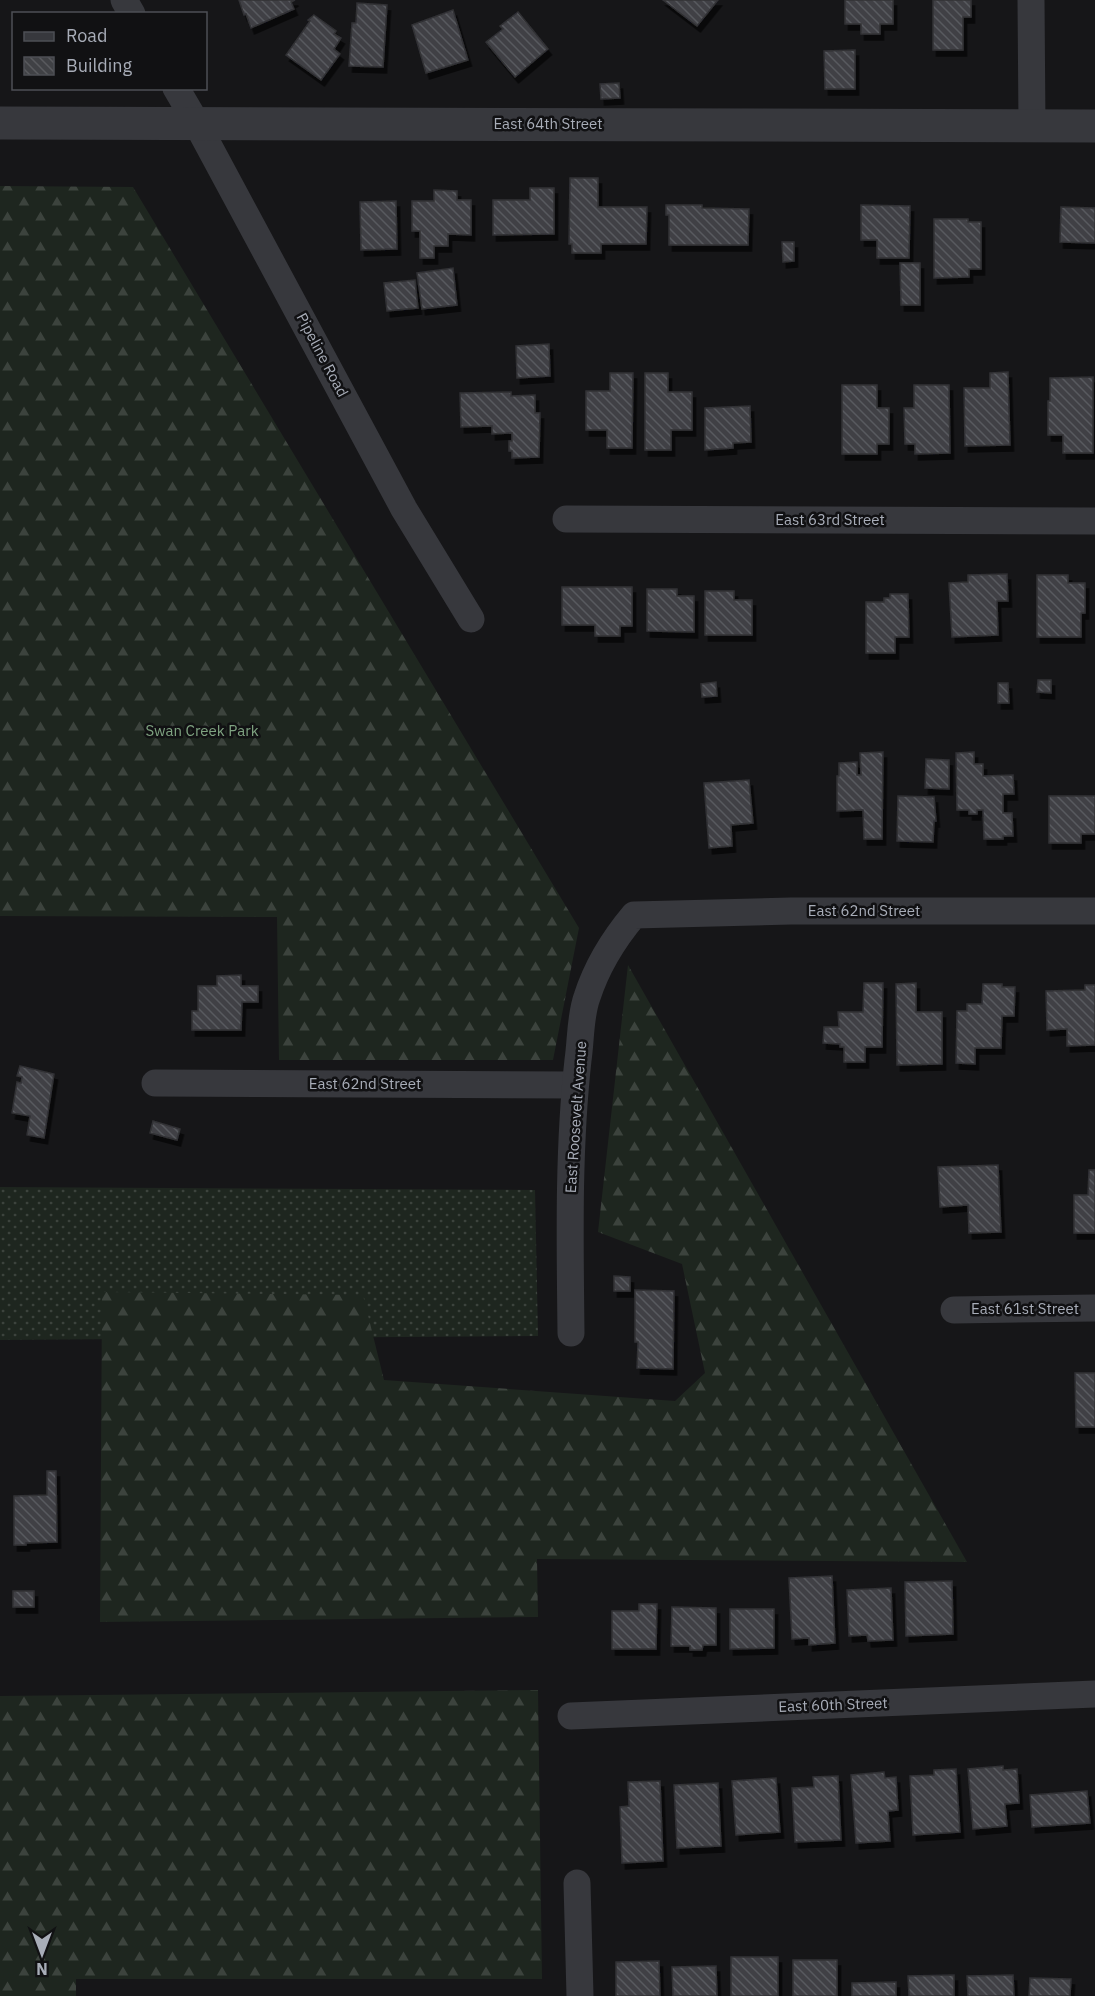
<svg xmlns="http://www.w3.org/2000/svg" width="1095" height="1996" font-family="'IBM Plex Sans',sans-serif">
<style>
.grass{fill:url(#grass-dots)}
.forest{fill:url(#forest-firs)}
.building{fill:url(#building-back-hatch);stroke:#303034;stroke-width:1.5;filter:url(#shadow)}
.lines{fill:none;stroke-linecap:round;stroke-linejoin:round}
.minor{stroke:#37383d;stroke-width:27}
.tertiary{stroke:#37383d;stroke-width:33}
.labels{text-anchor:middle;stroke-width:5;stroke-linejoin:round;paint-order:stroke}
.street-label{font-size:15px;fill:#a8adb8;stroke:#111113}
.park-label{font-size:15px;fill:#7fa381;stroke:#111113}
</style>
<defs>
<pattern id="grass-dots" width="8" height="8" patternUnits="userSpaceOnUse" patternTransform="scale(1.5)"><rect width="8" height="8" fill="#1e261f"/><path d="M2 2h.1M6 6h.1" fill="none" stroke="#3c433d" stroke-width="1.8" stroke-linecap="round"/></pattern>
<pattern id="forest-firs" width="22" height="20" patternUnits="userSpaceOnUse" patternTransform="scale(1.5)"><rect width="22" height="20" fill="#1e261f"/><path d="M5 1l3.5 6h-7zM16 11l3.5 6h-7z" fill="#3c433d"/></pattern>
<pattern id="building-back-hatch" width="6" height="6" patternUnits="userSpaceOnUse" patternTransform="scale(1.5)"><rect width="6" height="6" fill="#404145"/><path d="M-1 5l2 2M0 0l6 6M5-1l2 2" fill="none" stroke="#595a5e"/></pattern>
<filter id="shadow"><feDropShadow dx="3.5" dy="6" stdDeviation="0" flood-color="#0009"/></filter>
</defs>
<rect width="100%" height="100%" fill="#161618"/>
<polygon class="grass" points="0,1187 535,1190 538,1336 0,1340"/>
<g class="forest">
<polygon points="0,186 133,187 579,928 553,1060 279,1060 277,917 0,916"/>
<polygon points="628,965 967,1562 537,1559 538,1617 100,1622 102,1292 363,1295 384,1380 675,1401 705,1373 682,1264 598,1232"/>
<polygon points="538,1690 542,1979 76,1979 76,1996 0,1996 0,1696"/>
</g>
<g class="building">
<polygon points="239,0 295,0 291,2 294,9 251,28 246,14 244,15"/>
<polygon points="663,0 718,0 697,26"/>
<polygon points="845,0 893,0 893,24 880,24 880,34 861,34 861,24 845,24"/>
<polygon points="933,0 971,0 971,17 963,17 963,50 933,50"/>
<polygon points="357,3 387,5 383,67 349,66 352,23 356,23"/>
<polygon points="453,10 468,60 426,73 412,25"/>
<polygon points="518,12 548,49 515,77 486,42 503,29 500,26"/>
<polygon points="314,15 336,31 334,34 341,38 334,49 340,54 321,80 286,55 310,21 308,20"/>
<polygon points="855,50 855,89 825,89 824,51"/>
<polygon points="619,83 620,98 601,99 600,84"/>
<polygon points="570,178 598,178 598,207 647,207 646,244 601,244 601,253 572,253 572,244 569,244"/>
<polygon points="530,188 554,188 554,234 493,235 493,200 530,200"/>
<polygon points="434,190 457,191 457,200 471,200 471,235 448,234 448,246 434,246 434,258 420,258 420,231 412,231 412,201 434,201"/>
<polygon points="396,201 397,249 361,250 360,202"/>
<polygon points="666,205 702,205 702,208 749,209 748,245 669,245 669,215 666,215"/>
<polygon points="861,205 910,206 909,258 877,258 877,240 861,240"/>
<polygon points="1061,207 1095,208 1095,243 1060,242"/>
<polygon points="934,219 968,219 968,222 981,222 981,269 969,269 969,277 934,278"/>
<polygon points="782,242 794,242 794,261 783,262"/>
<polygon points="900,263 920,263 920,305 901,305"/>
<polygon points="453,268 457,305 422,309 417,273"/>
<polygon points="415,280 418,308 387,311 384,283"/>
<polygon points="549,344 550,376 517,378 516,346"/>
<polygon points="1008,372 1010,445 965,446 964,388 990,388 990,373"/>
<polygon points="610,373 633,373 632,448 607,448 607,430 586,430 586,391 610,391"/>
<polygon points="645,373 668,373 668,392 692,392 692,430 671,430 671,450 645,450"/>
<polygon points="1093,377 1093,453 1063,453 1063,435 1048,435 1048,401 1050,401 1050,378"/>
<polygon points="842,385 877,385 877,408 889,408 889,444 877,444 877,454 842,454"/>
<polygon points="914,385 949,385 950,453 915,454 915,444 905,444 904,408 914,408"/>
<polygon points="511,392 511,396 535,395 535,413 540,413 539,457 512,458 512,451 509,451 509,441 512,441 512,433 492,434 492,426 461,427 460,393"/>
<polygon points="750,406 751,442 733,443 733,448 705,450 705,408"/>
<polygon points="1007,574 1008,601 997,601 998,635 952,637 949,583 968,582 968,575"/>
<polygon points="1037,575 1068,575 1068,583 1085,583 1085,613 1081,613 1081,637 1037,637"/>
<polygon points="562,587 632,587 632,626 620,626 620,636 595,636 595,625 562,625"/>
<polygon points="647,589 677,589 677,596 694,596 694,632 647,631"/>
<polygon points="705,591 734,591 734,600 752,600 752,635 705,635"/>
<polygon points="890,594 908,594 909,637 895,637 895,653 866,653 866,602 884,602 884,598 890,598"/>
<polygon points="1038,680 1051,680 1051,693 1037,692"/>
<polygon points="716,682 717,696 702,697 701,684"/>
<polygon points="998,683 1008,683 1009,703 998,703"/>
<polygon points="883,752 882,839 864,839 863,810 837,811 837,776 839,776 839,763 857,762 857,775 861,775 860,753"/>
<polygon points="974,752 974,764 983,764 983,776 1013,775 1014,794 1003,794 1003,813 1012,813 1013,836 1003,836 1003,839 984,839 983,810 977,810 977,814 969,814 969,810 957,810 956,753"/>
<polygon points="926,759 949,760 949,789 925,788"/>
<polygon points="749,780 753,823 731,825 732,846 709,848 704,783"/>
<polygon points="898,796 934,797 936,821 934,821 933,842 897,841"/>
<polygon points="1049,796 1095,796 1095,834 1081,834 1081,843 1049,843"/>
<polygon points="241,975 241,986 258,986 258,1002 242,1002 241,1030 192,1030 192,1011 198,1011 198,986 217,986 217,976"/>
<polygon points="864,983 883,983 882,1047 865,1047 865,1062 844,1062 844,1047 840,1047 840,1044 823,1043 824,1027 839,1027 838,1012 863,1012"/>
<polygon points="916,983 916,1012 942,1012 942,1064 897,1065 896,984"/>
<polygon points="983,984 1002,984 1002,987 1015,987 1014,1016 1002,1016 1001,1048 975,1048 975,1064 956,1063 957,1011 967,1011 967,1004 982,1004"/>
<polygon points="1085,985 1095,985 1095,1045 1067,1046 1067,1029 1047,1030 1046,991 1085,990"/>
<polygon points="20,1066 54,1074 44,1138 27,1135 30,1116 12,1113 17,1082 21,1083 22,1077 17,1076"/>
<polygon points="153,1121 180,1129 177,1140 150,1133"/>
<polygon points="998,1165 1001,1232 969,1233 968,1205 940,1207 938,1167"/>
<polygon points="1089,1170 1095,1170 1095,1233 1074,1233 1074,1195 1088,1195"/>
<polygon points="614,1276 630,1277 630,1291 614,1291"/>
<polygon points="635,1290 674,1291 673,1369 637,1368 638,1342 635,1342"/>
<polygon points="1075,1373 1095,1373 1095,1427 1076,1427"/>
<polygon points="47,1471 56,1471 57,1542 26,1543 26,1545 14,1545 14,1496 47,1495"/>
<polygon points="832,1576 835,1643 809,1645 809,1638 792,1639 789,1578"/>
<polygon points="952,1581 953,1634 906,1636 905,1582"/>
<polygon points="891,1588 893,1640 868,1641 867,1635 849,1636 847,1590"/>
<rect x="13" y="1591" width="21" height="16"/>
<polygon points="639,1604 657,1604 656,1649 612,1649 612,1611 639,1611"/>
<polygon points="672,1607 716,1608 716,1645 703,1645 702,1650 690,1650 690,1646 671,1646"/>
<polygon points="730,1609 774,1609 774,1648 730,1649"/>
<polygon points="1003,1766 1003,1770 1017,1769 1019,1803 1005,1804 1007,1826 973,1829 968,1769"/>
<polygon points="956,1769 960,1832 913,1835 910,1776 934,1775 934,1770"/>
<polygon points="884,1772 885,1778 896,1777 898,1810 888,1811 890,1841 856,1843 851,1775"/>
<polygon points="838,1776 841,1840 795,1842 792,1788 814,1787 813,1777"/>
<polygon points="776,1778 780,1832 736,1835 732,1781"/>
<polygon points="660,1781 663,1861 622,1863 620,1807 629,1806 628,1782"/>
<polygon points="718,1783 721,1846 677,1848 674,1785"/>
<polygon points="1087,1791 1090,1823 1032,1827 1030,1795"/>
<rect x="731" y="1957" width="47" height="39"/>
<rect x="793" y="1960" width="44" height="36"/>
<polygon points="659,1961 660,1996 616,1996 616,1962"/>
<polygon points="716,1966 717,1996 673,1996 672,1967"/>
<polygon points="954,1975 954,1996 909,1996 908,1976"/>
<polygon points="1013,1975 1014,1996 968,1996 967,1976"/>
<polygon points="1030,1978 1071,1979 1070,1996 1029,1996"/>
<polygon points="896,1982 896,1996 852,1996 852,1983"/>
</g>
<g class="lines">
<g class="minor">
<polyline points="124,0 132,14"/>
<polyline points="1031,0 1032,126"/>
<polyline points="176,88 197,124 404,509 471,619"/>
<polyline points="566,519 1095,521"/>
<polyline points="155,1083 575,1085"/>
<polyline points="954,1310 1095,1308"/>
<path d="M 571,1333 C 570,1243 568,1151 578,1060 C 581,1040 580,1016 587,997 C 597,966 613,940 634,915 L 791,911 L 1095,911"/>
<polyline points="571,1716 1095,1694"/>
<polyline points="577,1883 580,1996"/>
</g>
<polyline class="tertiary" points="0,123 1095,126"/>
</g>
<g class="labels">
<g class="street-label">
<text x="548" y="129">East 64th Street</text>
<text transform="translate(322 355) rotate(62)" y="5">Pipeline Road</text>
<text x="830" y="525">East 63rd Street</text>
<text x="864" y="916">East 62nd Street</text>
<text x="365" y="1089">East 62nd Street</text>
<text transform="translate(576 1117) rotate(-86)" y="5">East Roosevelt Avenue</text>
<text x="1025" y="1314">East 61st Street</text>
<text transform="translate(833 1705) rotate(-2)" y="5">East 60th Street</text>
</g>
<g class="park-label">
<text x="202" y="736">Swan Creek Park</text>
</g>
</g>
<rect x="12" y="12" width="195" height="78" fill="#111113" stroke="#4d4f55" stroke-width="1.5"/>
<rect x="24" y="32" width="30" height="9" fill="#37383d" stroke="#4d4f55" stroke-width="1.5"/>
<text x="66" y="42" font-size="18" fill="#a8adb8">Road</text>
<rect x="24" y="57" width="30" height="18" fill="url(#building-back-hatch)" stroke="#4d4f55" stroke-width="1.5"/>
<text x="66" y="72" font-size="18" fill="#a8adb8">Building</text>
<g transform="translate(42 1954) rotate(180)" stroke="#111113" stroke-width="4.5" paint-order="stroke">
<path d="M0-4.5L10 22L0 15L-10 22Z" fill="#a8adb8"/>
<text y="-9" font-size="16" font-weight="bold" text-anchor="middle" fill="#a8adb8">N</text>
</g>
</svg>
